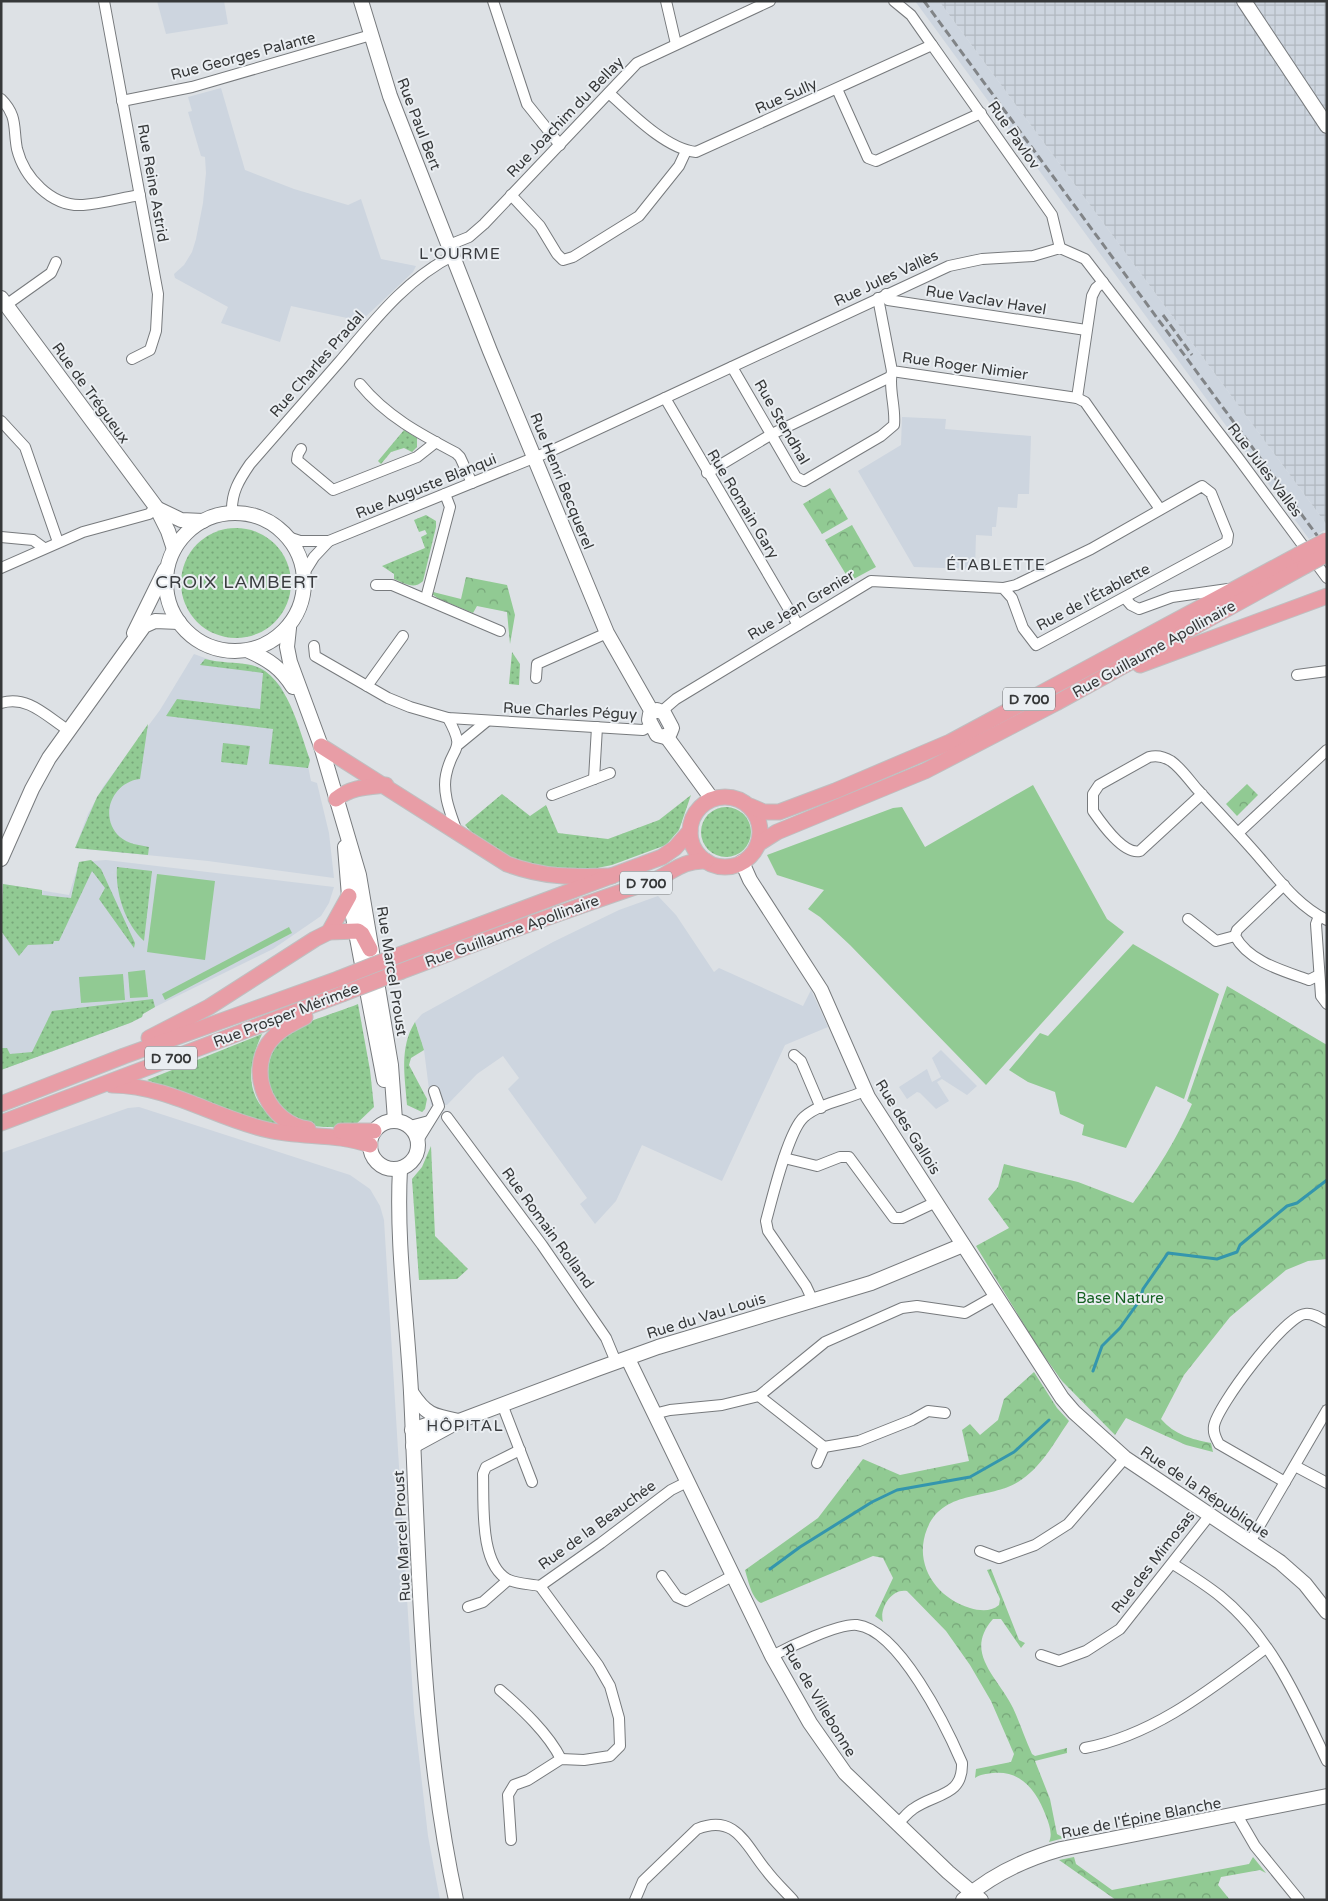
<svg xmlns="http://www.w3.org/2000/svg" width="1328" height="1901" font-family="'Varela Round',sans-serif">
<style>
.built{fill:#cdd5df}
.industrial{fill:url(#industrial-grid)}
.grass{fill:url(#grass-dots)}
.park{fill:url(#park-crowns)}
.garden{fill:#91ca93}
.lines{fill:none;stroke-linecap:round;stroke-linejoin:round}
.stream{stroke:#3496ad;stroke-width:3}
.street-casing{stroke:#777a7d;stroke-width:12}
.secondary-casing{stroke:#777a7d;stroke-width:16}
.primary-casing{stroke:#bfbfc0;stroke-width:17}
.street{stroke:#fff;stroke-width:10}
.secondary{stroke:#fff;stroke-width:14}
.primary{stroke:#e89da6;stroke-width:15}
.rail{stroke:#818487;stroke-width:3;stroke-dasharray:8 4;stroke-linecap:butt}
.primary-bridge-casing{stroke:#bfbfc0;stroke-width:17;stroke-linecap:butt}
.primary-bridge{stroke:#e89da6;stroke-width:15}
.labels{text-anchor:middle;stroke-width:4;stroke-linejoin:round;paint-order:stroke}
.shield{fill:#eaeef2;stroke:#6c6f70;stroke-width:1}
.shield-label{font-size:14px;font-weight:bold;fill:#363839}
.street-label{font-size:15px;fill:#363839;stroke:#eaeef2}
.park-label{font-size:15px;fill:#166123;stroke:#eaeef2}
.neighbourhood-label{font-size:16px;letter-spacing:1px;fill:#3a3c3f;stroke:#eaeef2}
.quarter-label{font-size:18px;letter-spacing:1px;fill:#3a3c3f;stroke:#eaeef2}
</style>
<defs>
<pattern id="industrial-grid" width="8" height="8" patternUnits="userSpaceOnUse" patternTransform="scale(1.25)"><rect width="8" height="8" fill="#cdd5df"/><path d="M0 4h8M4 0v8" fill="none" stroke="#b1b8c0"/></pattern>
<pattern id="grass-dots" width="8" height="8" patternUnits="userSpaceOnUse" patternTransform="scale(1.25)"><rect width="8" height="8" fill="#91ca93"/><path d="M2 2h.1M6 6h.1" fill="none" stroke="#77a579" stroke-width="1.8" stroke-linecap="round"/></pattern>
<pattern id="park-crowns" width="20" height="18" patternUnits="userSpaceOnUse" patternTransform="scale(1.25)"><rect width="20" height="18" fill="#91ca93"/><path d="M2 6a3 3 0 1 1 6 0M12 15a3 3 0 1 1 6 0" fill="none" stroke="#77a579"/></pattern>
</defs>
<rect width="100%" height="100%" fill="#dde1e5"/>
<g class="built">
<polygon points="157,1 224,1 228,24 166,34"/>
<polygon points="915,1 939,1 1327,525 1327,529 1309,539"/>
<polygon points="221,88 245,170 294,189 348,205 361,199 381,259 416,266 413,272 361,321 291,306 280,342 221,323 228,307 175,278 174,274 184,265 192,252 196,239 203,203 206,173 205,157 201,156 188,112 192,111 188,97"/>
<polygon points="902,417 946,419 945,429 1031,436 1029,494 1018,494 1017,508 998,507 996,527 992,527 992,536 976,535 975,569 914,567 858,471 901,445"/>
<polygon points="194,654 216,662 252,665 263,669 281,686 310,760 308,766 311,781 317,783 329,833 334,878 208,861 75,848 88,814 103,787 160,710"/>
<polygon points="106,860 334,887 329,903 321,916 273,949 155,1007 143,1014 142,1017 130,1023 1,1070 3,884 69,895 79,862"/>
<polygon points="658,896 676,915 714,972 719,968 803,1006 811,990 828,1027 785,1045 722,1181 642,1145 616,1201 595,1224 580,1204 587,1198 508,1089 519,1078 503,1056 477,1074 447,1105 431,1105 424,1050 415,1022 422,1014 553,942 619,910"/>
<polygon points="941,1050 977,1086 967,1095 942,1079 937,1082 949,1101 936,1109 920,1093 917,1092 907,1099 899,1087 927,1069 932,1082 941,1077 932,1058"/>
<polygon points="139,1107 350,1175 370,1189 380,1206 384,1220 414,1713 428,1836 440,1900 1,1900 1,1153 128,1108"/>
</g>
<polygon class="industrial" points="939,1 1327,1 1327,525"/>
<g class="grass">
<polygon points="404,430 417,438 417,447 412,452 404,448 391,452 381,464 378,461"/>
<path d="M 426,515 L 436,521 L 436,527 L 423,581 C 414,590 404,583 394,579 L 394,574 L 382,566 L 425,548 L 421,537 L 427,534 L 425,530 L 419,532 L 414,520 Z"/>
<circle cx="236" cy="583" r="55"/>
<polygon points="512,652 520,664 519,685 509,684"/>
<path d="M 205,659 C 220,663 235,662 251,665 C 287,673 299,730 310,760 L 308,768 L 269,764 L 273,729 L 166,716 L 177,699 L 260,709 L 263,673 L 200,665 Z"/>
<path d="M 148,724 L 140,779 C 112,782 98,817 120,837 C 128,844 139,845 149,847 L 148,855 L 75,848 L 97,797 Z"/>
<polygon points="223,743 250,746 247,765 221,762"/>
<polygon points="502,794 530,816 546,805 558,833 608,839 659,820 691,795 679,830 666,845 612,865 568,874 522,867 479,840 465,825"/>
<circle cx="726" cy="832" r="25"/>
<polygon points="91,860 101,869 135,943 134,948 99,899 105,888 92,871 59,941 54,941 53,944 28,945 19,956 1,931 3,884 42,890 42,895 71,898 79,862"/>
<path d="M 117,867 L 152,871 L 144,941 C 125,924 115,892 117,867 Z"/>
<polygon points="153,999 155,1007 143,1014 142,1017 130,1023 1,1070 1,1048 7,1048 10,1054 32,1052 52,1011"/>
<path d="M 358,1004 L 370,1070 L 374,1107 L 352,1128 C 334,1127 313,1129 296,1120 C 262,1103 258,1053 290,1031 C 306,1021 339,1012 358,1004 Z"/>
<path d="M 415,1022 L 424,1050 L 411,1058 L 409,1065 L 427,1099 L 425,1109 L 422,1112 L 407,1105 C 405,1076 399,1048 415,1022 Z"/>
<path d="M 262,1034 C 252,1056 245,1081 259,1103 C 264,1111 275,1118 281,1125 L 267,1127 L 147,1080 Z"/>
<polygon points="431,1146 435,1236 468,1269 457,1279 419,1280 412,1179 422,1167"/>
</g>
<g class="park">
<polygon points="830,488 848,519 822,534 803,504"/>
<polygon points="852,525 876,567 850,581 825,540"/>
<polygon points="466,577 507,585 515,615 510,644 507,612 477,606 473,613 439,599 432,594 433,592 461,599"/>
<polygon points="1247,784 1258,795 1237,816 1226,804"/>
<path d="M 1227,986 L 1327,1045 L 1327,1259 L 1308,1261 L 1286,1270 L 1230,1317 L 1184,1375 L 1161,1419 C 1175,1435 1191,1439 1211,1443 L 1213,1452 L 1186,1445 L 1126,1418 L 1115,1435 L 1062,1381 L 1037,1346 L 976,1246 L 1009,1228 L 988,1199 L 998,1187 L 1004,1164 L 1078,1182 L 1133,1203 C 1157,1171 1176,1140 1192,1104 L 1187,1101 Z"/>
<path d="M 1034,1372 L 1057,1408 L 1069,1421 C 1054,1443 1041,1468 1018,1482 C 989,1500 943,1489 927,1529 C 913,1564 936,1598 970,1608 C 980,1611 991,1612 999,1605 L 1000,1599 L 987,1570 L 991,1569 L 1019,1640 L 1025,1643 L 1021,1648 L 1001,1619 L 993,1619 C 963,1653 998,1677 1013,1708 C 1020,1723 1025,1739 1032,1754 L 1035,1756 L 1067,1748 L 1067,1753 L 1035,1761 L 1050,1799 L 1057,1834 L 1064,1838 L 1049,1842 C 1053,1834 1049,1824 1046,1816 C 1037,1792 1022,1770 993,1773 C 986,1774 980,1774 975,1778 L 976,1769 L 1011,1762 L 1014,1754 L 991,1701 L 970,1665 L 946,1631 L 907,1591 C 892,1588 879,1608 883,1622 L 875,1616 L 893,1578 L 883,1558 L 873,1556 L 761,1603 C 752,1599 748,1580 745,1570 L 818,1518 L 863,1459 L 900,1475 L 969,1461 L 962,1430 L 970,1424 L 980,1435 L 998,1420 L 1004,1399 Z"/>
<polygon points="1074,1857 1076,1864 1112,1890 1249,1864 1253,1857 1266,1873 1260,1870 1221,1877 1218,1885 1230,1900 1116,1900 1059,1860"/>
</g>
<g class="garden">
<polygon points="1033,785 1107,919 1124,932 986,1085 850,945 820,917 808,909 824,890 777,875 767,855 893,808 902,807 925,847"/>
<polygon points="157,874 215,881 205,960 147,952"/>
<polygon points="289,927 292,933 165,1000 162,994"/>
<polygon points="1133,944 1219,994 1184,1099 1156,1086 1126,1148 1082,1135 1084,1125 1060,1114 1055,1092 1028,1082 1009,1070 1040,1033 1048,1036"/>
<polygon points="145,970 148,997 130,998 128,972"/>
<polygon points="123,974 125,1000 81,1003 79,977"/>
</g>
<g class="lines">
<g class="stream">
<polyline points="1093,1371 1102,1346 1120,1328 1140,1300 1143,1289 1168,1253 1217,1259 1237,1252 1240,1245 1287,1206 1297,1203 1327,1180"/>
<polyline points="770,1569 800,1547 872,1502 897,1490 970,1477 1014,1452 1049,1420"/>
</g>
<g class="street-casing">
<g id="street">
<polyline points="104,1 158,294 156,331 150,350 132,359"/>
<polyline points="493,1 527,104 560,145"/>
<polyline points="666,1 676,44"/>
<polyline points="932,45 1052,215 1060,248"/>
<polyline points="837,89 868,158 876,161 981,113"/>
<path d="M 609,93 C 631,113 666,149 696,152 L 932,45 L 911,15 L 894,1"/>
<path d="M 1,99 C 18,116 13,128 17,149 C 24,177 51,207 83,205 C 102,204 121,198 140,195"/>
<polyline points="122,101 192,87 371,35"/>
<polyline points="511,195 540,226 557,254 563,260 573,257 639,216 679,166 686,151"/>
<polyline points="449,245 469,237 484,224 637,63 770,1"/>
<polyline points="886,294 888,300 1086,330"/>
<polyline points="878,298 892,371 1077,398 1085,402 1160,509"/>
<polyline points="6,305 51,273 56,262"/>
<path d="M 732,367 L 796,477 L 804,481 L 881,436 L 894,425 C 896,407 888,388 892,371"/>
<path d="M 360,384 C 386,416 420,434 456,453 L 460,457 L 472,483"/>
<polyline points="665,398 798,625"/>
<polyline points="1077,398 1092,296 1096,288 1103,282"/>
<polyline points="1,421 25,447 58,542"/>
<polyline points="301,449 298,454 297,460 333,490 417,457 436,442"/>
<polyline points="707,473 772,434 890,377"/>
<path d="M 232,513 C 231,493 239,480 250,464 C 280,430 310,395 340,361 C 374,321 406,279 454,255"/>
<polyline points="1,537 33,540 44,548"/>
<polyline points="288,537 300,541 329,541 553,450 949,266 982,259 1033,256 1060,248 1085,259 1239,459 1327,578"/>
<polyline points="1,568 83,532 149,514 156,507"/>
<polyline points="304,573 314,557 329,541"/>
<polyline points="376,585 392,585 500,631"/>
<polyline points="426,598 450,507 445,494"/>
<polyline points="1125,598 1131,605 1139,609 1172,597 1228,589"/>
<polyline points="314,646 315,656 388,698 410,707 448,718 643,730 652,725"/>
<polyline points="1297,675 1327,671"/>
<polyline points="536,678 537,664 607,633"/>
<polyline points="367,686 403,636"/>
<path d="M 1,703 C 28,695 46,716 68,730"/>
<polyline points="662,711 676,699 871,581 1003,588 1016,585 1091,549 1202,486 1211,493 1228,535 1227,542 1036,645 1023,628 1012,598 1003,588"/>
<path d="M 448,718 C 467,753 452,744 446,775 C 442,794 451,814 457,832"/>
<polyline points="459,744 487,721"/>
<polyline points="594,779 597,727"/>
<path d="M 1202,794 L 1140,851 C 1124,855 1102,824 1093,811 L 1093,794 L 1099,785 L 1149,757 C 1157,755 1163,756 1171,761 C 1181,768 1189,780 1197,789 C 1218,812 1239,834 1259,857 C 1279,880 1299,907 1327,920"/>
<polyline points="552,795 610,773"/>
<polyline points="1238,833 1327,750"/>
<path d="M 1284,885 L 1237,930 L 1235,936 C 1249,962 1284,971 1309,980 L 1319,975"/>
<polyline points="1319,916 1316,924 1321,996 1327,1004"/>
<polyline points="1188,919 1216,941 1235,936"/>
<polyline points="794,1055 801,1061 821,1108"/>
<polyline points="447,1117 542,1245 606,1338 616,1362"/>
<polyline points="410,1126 429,1121"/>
<polyline points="418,1140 439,1106 434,1091"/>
<polyline points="784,1158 817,1166 840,1157 849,1157 894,1218 902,1218 936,1202"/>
<path d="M 813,1301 L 806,1286 L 768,1231 L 766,1221 C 772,1199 788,1131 804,1117 C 820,1103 846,1100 864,1091"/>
<polyline points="759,1396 824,1447 859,1441 912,1420 928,1411 945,1413"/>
<polyline points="502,1404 532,1482"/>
<polyline points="654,1414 670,1410 722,1405 759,1396 825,1342 902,1308 917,1306 965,1313 995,1296"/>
<path d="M 520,1450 L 486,1467 L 483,1474 C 484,1503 479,1566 509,1580 C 519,1584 530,1584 540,1586"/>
<polyline points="817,1463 824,1447"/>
<polyline points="1295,1466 1327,1483"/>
<path d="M 1285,1482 L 1219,1444 C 1216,1438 1213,1434 1214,1426 C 1217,1406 1285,1316 1305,1314 C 1313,1313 1320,1318 1327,1322"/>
<polyline points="1250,1542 1327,1410"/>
<polyline points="980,1551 999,1558 1035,1545 1068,1524 1125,1458"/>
<path d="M 1173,1564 C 1189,1574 1205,1584 1220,1596 C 1272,1638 1299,1702 1327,1761"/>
<polyline points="662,1576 677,1597 686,1601 734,1575"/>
<polyline points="468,1607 483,1602 508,1580"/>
<polyline points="1041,1655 1059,1661 1086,1651 1120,1629 1209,1516"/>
<path d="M 772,1656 C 789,1647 839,1623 857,1625 C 899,1630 946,1726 962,1763 C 963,1797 935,1793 913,1809 C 907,1813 903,1819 898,1823"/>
<path d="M 500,1690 C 522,1709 548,1733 561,1759"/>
<path d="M 1085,1748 C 1154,1735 1211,1689 1266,1648"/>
<polyline points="1237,1815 1255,1846 1299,1900"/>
<polyline points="511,1840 508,1795 514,1785 528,1780 561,1759 584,1760 610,1756 620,1746 619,1718 610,1686 598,1665 540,1586 601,1543 671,1490 687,1482"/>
<path d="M 635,1900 L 643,1881 L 697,1829 C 736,1813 746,1846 766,1870 C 774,1881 784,1890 793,1900"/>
</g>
</g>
<g class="secondary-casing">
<g id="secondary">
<polyline points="361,1 390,96 490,351 607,633 652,712"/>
<polyline points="1244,1 1327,126"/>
<polyline points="1,298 156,507 168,531 174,549"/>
<polyline points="156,508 181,520 203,521"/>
<circle cx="235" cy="582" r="69"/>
<polyline points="289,628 287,647 290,662 321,746 359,875 391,1065 395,1120"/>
<polyline points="134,633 165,570"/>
<path d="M 249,651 C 269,660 281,668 293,687"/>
<polygon points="657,710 664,713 672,728 670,733 665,737 657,735 649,720 650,714"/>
<polyline points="666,736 712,799"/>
<polyline points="345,847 349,896 384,1080"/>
<polyline points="1,859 32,789 49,758 144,626 155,621 179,622"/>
<polyline points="742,862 750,880 821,990 868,1097 1062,1398 1074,1412 1125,1458 1280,1562 1305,1584 1327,1612"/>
<circle cx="394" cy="1145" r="24"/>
<path d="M 400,1169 C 396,1243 407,1318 411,1392 C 419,1560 420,1735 456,1900"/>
<polyline points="628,1359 772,1656 810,1723 845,1773 948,1872 981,1900"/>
<path d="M 411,1392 C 426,1415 433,1416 459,1421"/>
<polyline points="412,1430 432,1423 446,1422"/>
<polyline points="413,1446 459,1421 597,1369 658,1347 871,1283 963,1245"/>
<path d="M 963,1900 C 991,1875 1026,1859 1061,1849 L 1327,1796"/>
</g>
</g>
<g class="primary-casing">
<g id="primary">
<polyline points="1140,665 1327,596"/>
<path d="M 321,746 L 507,864 C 544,878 573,877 612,876"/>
<circle cx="725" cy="832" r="35"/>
<path d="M 336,799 C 351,787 367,787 386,785"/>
<polyline points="750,806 764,812 779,812 835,791 950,742 1298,555"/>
<polyline points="758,844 777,832 925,771 1056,703 1305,566"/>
<polyline points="329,932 349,896"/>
<polyline points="399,955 662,857 675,848 690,831"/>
<path d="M 402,971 C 484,940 567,910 650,882 C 672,874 680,860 706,861"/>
<path d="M 305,1017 C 291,1024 278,1030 268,1044 C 247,1076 270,1124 308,1129"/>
<polyline points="149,1038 209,1007 315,939 329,932 358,931 362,934 370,949"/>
<path d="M 112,1085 C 171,1086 214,1118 268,1130 C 302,1138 337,1133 370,1145"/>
<polyline points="1,1104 124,1056 338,979"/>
<polyline points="1,1123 342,994"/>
<polyline points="341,1131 374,1131"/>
</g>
</g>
<use href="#street" class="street"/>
<use href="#secondary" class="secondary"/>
<use href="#primary" class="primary"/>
<g class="rail">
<polyline points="924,1 1327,549"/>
<polyline points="1163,315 1192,355"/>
</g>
<g class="primary-bridge-casing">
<g id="primary-bridge">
<polyline points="1298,555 1327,540"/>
<polyline points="1305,566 1327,554"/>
<polyline points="338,979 399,955"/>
<polyline points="342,994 402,971"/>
</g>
</g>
<use href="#primary-bridge" class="primary-bridge"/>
</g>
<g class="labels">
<g class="shield">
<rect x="1003" y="687.5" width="52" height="23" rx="4"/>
<rect x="620" y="871.5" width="52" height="23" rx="4"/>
<rect x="145" y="1046.5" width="52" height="23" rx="4"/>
</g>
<g class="shield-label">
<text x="1029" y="704">D 700</text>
<text x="646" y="888">D 700</text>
<text x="171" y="1063">D 700</text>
</g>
<g class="street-label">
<text transform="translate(243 56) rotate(-15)" y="5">Rue Georges Palante</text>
<text transform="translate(786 96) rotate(-24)" y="5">Rue Sully</text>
<text transform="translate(565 117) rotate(-46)" y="5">Rue Joachim du Bellay</text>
<text transform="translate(419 124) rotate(69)" y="5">Rue Paul Bert</text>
<text transform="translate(1014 135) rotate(55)" y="5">Rue Pavlov</text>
<text transform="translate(153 183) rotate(80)" y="5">Rue Reine Astrid</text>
<text transform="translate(886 278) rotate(-25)" y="5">Rue Jules Vallès</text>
<text transform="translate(986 300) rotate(9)" y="5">Rue Vaclav Havel</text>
<text transform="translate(317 364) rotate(-49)" y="5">Rue Charles Pradal</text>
<text transform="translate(965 366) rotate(8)" y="5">Rue Roger Nimier</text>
<text transform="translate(91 393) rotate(54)" y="5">Rue de Trégueux</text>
<text transform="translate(782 422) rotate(60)" y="5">Rue Stendhal</text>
<text transform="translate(1265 470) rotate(53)" y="5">Rue Jules Vallès</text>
<text transform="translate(562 481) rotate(68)" y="5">Rue Henri Becquerel</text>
<text transform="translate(426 486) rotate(-22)" y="5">Rue Auguste Blanqui</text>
<text transform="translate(743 504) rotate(59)" y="5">Rue Romain Gary</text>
<text transform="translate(1093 597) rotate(-28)" y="5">Rue de l'Établette</text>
<text transform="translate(801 605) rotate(-31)" y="5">Rue Jean Grenier</text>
<text transform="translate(1154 649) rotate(-29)" y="5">Rue Guillaume Apollinaire</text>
<text transform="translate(570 711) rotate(3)" y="5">Rue Charles Péguy</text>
<text transform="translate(512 931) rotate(-20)" y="5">Rue Guillaume Apollinaire</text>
<text transform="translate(392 971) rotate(81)" y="5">Rue Marcel Proust</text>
<text transform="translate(286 1015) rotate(-21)" y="5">Rue Prosper Mérimée</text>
<text transform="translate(908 1127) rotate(58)" y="5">Rue des Gallois</text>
<text transform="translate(548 1228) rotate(54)" y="5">Rue Romain Rolland</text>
<text transform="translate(706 1316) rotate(-17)" y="5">Rue du Vau Louis</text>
<text transform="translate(1205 1492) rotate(34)" y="5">Rue de la République</text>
<text transform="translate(597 1525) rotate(-36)" y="5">Rue de la Beauchée</text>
<text transform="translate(402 1536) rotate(-93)" y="5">Rue Marcel Proust</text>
<text transform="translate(1153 1562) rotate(-52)" y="5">Rue des Mimosas</text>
<text transform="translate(819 1700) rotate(59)" y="5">Rue de Villebonne</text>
<text transform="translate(1141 1818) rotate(-11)" y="5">Rue de l'Épine Blanche</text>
</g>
<g class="park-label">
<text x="1120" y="1303">Base Nature</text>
</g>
<g class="neighbourhood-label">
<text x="460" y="259">L'OURME</text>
<text x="996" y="570">ÉTABLETTE</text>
<text x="465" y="1431">HÔPITAL</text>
</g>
<g class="quarter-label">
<text x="237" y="588">CROIX LAMBERT</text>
</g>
</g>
<rect width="1328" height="1901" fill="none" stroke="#363839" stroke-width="5"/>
</svg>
